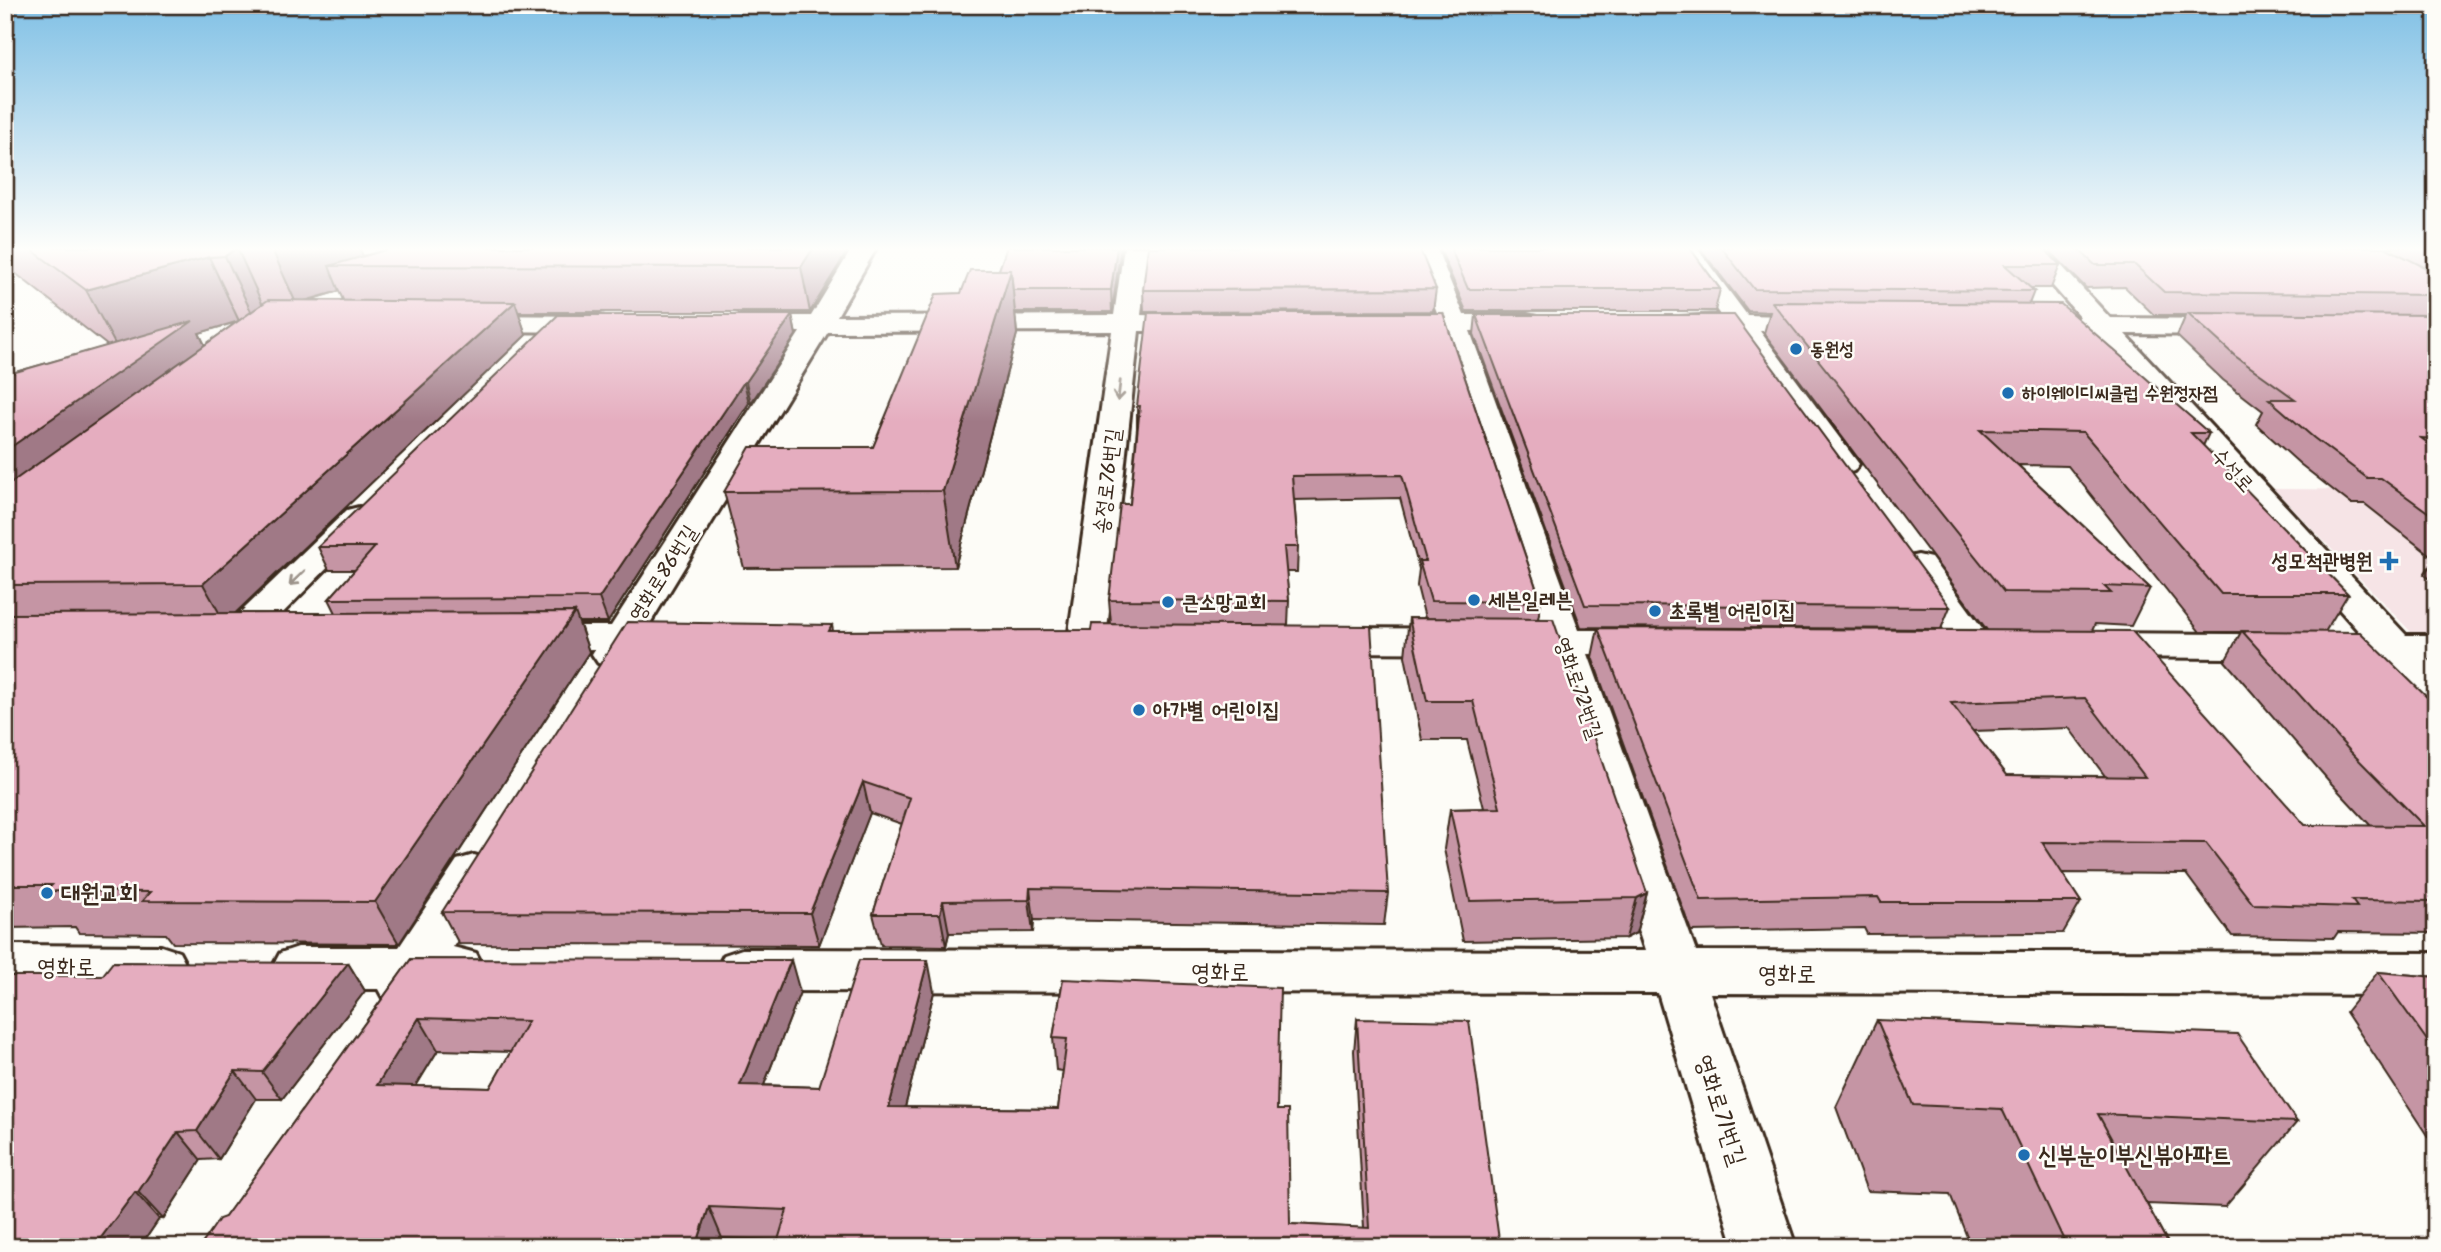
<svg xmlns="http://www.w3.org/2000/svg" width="2441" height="1252" font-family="Kalam,'Poor Story',sans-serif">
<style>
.built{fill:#f6e4e6}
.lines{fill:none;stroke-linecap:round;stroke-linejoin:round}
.minor-casing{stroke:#3b2a1e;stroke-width:6}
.minor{fill:#fdfcf7;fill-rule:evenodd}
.wall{fill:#c595a4;stroke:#3b2a1e;stroke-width:2;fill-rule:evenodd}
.shaded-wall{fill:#a07986;stroke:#3b2a1e;stroke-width:2}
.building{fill:#e5adbf;stroke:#3b2a1e;stroke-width:2;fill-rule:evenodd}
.oneway{stroke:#9c938a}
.poi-dot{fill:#1f6fb2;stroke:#fdfcf7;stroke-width:2.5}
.labels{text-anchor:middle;stroke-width:5;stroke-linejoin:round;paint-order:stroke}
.far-poi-label{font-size:18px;font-weight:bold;fill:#3b2a1e;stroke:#fdfcf7;text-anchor:start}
.street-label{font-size:21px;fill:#3b2a1e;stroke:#fdfcf7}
.poi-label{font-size:21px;font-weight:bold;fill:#3b2a1e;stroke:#fdfcf7;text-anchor:start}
.near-poi-label{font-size:24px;font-weight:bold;fill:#3b2a1e;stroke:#fdfcf7;text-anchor:start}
.near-street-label{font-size:24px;fill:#3b2a1e;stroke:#fdfcf7}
</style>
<rect width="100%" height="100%" fill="#fdfcf7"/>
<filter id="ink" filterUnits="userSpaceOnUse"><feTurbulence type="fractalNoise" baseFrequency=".0143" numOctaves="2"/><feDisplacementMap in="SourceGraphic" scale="14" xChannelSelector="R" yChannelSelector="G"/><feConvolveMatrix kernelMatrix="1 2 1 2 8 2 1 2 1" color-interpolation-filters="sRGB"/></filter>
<g filter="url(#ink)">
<polygon class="built" points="2436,457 2436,632 2411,632 2274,489 2411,490"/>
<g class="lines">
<g class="minor-casing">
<g id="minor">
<polygon points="853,247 877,247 837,316 1114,315 1124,247 1148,247 1141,315 1208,317 1211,323 1208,329 1198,331 1139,331 1106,639 1101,647 1087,651 1073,647 1068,639 1112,331 828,332 649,625 682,629 687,637 682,645 668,649 635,649 626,663 612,666 598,663 592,654 595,649 532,650 518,646 513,638 518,630 532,626 611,626 800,332 740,332 730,330 727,324 730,318 740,316 811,316"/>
<polygon points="1412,247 1436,247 1464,315 1527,315 1537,317 1540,323 1537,329 1470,331 1579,630 1648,630 1662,634 1668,642 1662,650 1648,654 1588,654 1696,951 2436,953 2436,995 1710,993 1796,1247 1734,1247 1658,993 742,991 724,985 716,970 724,955 742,949 1645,951 1548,653 1320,652 1306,648 1300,640 1306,632 1320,628 1540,629 1443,331 1385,329 1382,323 1385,317 1438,315"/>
<polygon points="1672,247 1696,247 1747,315 1828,317 1831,323 1828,329 1760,331 1859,464 1854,471 1843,474 1832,471 1732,331 1679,329 1676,323 1679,317 1720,315"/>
<polygon points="2019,247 2044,247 2110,318 2234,319 2244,321 2248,327 2244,333 2234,335 2125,334 2406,635 2436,635 2436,659 2428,659 2436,667 2436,705 2421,701 2384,659 2093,657 2079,654 2073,645 2079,636 2093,633 2362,635 2095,334 2022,331 2019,325 2022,319 2080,317"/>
<polygon points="471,315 600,316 610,318 613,324 610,330 600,332 471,331 461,329 458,323 461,317"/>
<polygon points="359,507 371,510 376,517 371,524 249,647 235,651 221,647 216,639 221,631 347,510"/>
<polygon points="1918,555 1931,558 1988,636 1994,644 1988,652 1974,656 1960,652 1900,566 1905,558"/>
<path d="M 474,855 L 491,860 L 498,873 L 453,947 L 476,953 L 484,968 L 476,983 L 458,989 L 427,989 C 415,1009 404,1007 384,1000 L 378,989 L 298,989 L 280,983 L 272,968 L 280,953 L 298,947 L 399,947 L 457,860 Z"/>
<polygon points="5,945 161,946 179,952 187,967 179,982 161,988 5,987"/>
</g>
</g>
<use href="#minor" class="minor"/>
</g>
<g class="wall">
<path d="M 5,247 L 359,247 L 363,256 L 396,247 L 850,247 L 810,312 L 518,312 L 526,335 L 235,613 L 336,613 L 329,599 L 355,570 L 329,570 L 318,547 L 792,315 L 796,335 L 751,403 L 749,403 L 608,622 L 579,622 L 589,652 L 399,944 L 173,943 L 166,934 L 79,933 L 75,927 L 5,928 L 5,375 L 108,346 L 5,265 ZM 339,291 L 343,300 L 309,300 ZM 237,322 L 205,345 L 199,333 Z"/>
<polygon points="1007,247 1121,247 1112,312 1015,312 1017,334 955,567 744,568 724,492 873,447 961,293 999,270"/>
<polygon points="1439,247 1689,247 1720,289 1715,311 1466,311"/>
<path d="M 1699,247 L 2043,247 L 2060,265 L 2051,288 L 2030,288 L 2034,291 L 2029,304 L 2209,433 L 2203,446 L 2348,594 L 2325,632 L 2436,706 L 2436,933 L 2338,932 L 2334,938 L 2232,936 L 2186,874 L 2062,873 L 2081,902 L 2063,933 L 1867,934 L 1864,928 L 1691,931 L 1592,657 L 1598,628 L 1987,630 L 1764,333 L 1770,312 L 1748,311 ZM 2018,465 L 2068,466 L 2200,632 L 2241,632 L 2225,661 L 2329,781 L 2371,826 L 2305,825 L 2092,631 L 2095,624 L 2131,626 L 2150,588 ZM 2069,728 L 2105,776 L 2007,775 L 1973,731 Z"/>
<polygon points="2046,247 2436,247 2436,584 2424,574 2435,559 2365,504 2351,504 2300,464 2256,424 2263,411 2223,380 2177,336 2186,315 2154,315 2125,287 2086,288"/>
<polygon points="1436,289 1433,311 1144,312 1143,290"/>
<polygon points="1443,313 1541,602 1538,619 1647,893 1636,933 1626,938 1463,941 1444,849 1450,809 1484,808 1467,740 1422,740 1405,656 1409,618 1425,618 1417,586 1419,569 1400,498 1294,500 1298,547 1297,572 1286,572 1289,601 1288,625 1388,893 1384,925 1034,920 1033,932 949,933 946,946 881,945 873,914 902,824 870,813 819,945 459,944 442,912 832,625 833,631 1091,630 1111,624 1109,600 1130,504 1137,428 1137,406"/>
<polygon points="1476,315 1950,607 1941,629 1581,627 1474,334"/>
<path d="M 411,959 L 800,992 L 764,1085 L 819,1087 L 934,992 L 905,1107 L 1058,1109 L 1063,1071 L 1056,1070 L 1053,1038 L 1063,979 L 1277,1110 L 1290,1224 L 1364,1228 L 1354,1051 L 1357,1019 L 1500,1247 L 778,1240 L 722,1238 L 720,1247 L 185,1247 L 202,1244 L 225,1217 ZM 438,1050 L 511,1052 L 490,1088 L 416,1086 Z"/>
<polygon points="348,963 365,991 282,1099 256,1099 219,1159 201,1160 163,1219 159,1219 140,1247 5,1247 102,976"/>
<polygon points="2378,972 2436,977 2436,1149 2346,1012"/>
<polygon points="1877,1020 2297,1122 2225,1207 2147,1204 2170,1247 1971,1247 1950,1194 1867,1191 1836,1107"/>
</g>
<g class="shaded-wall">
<polygon points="271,247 359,247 367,266 329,266 339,291 304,301 299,310"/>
<polygon points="814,247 850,247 810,312 801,267"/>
<polygon points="1117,247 1121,247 1112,312 1111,290"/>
<polygon points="237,248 266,312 255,320 225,256"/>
<polygon points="209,257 239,321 199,333 209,354 5,504 5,451 122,357 86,290"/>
<polygon points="1011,270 1017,334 955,567 943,491"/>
<polygon points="515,302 526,335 225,623 203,584"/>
<polygon points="792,315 796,335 751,403 746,382"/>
<polygon points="744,382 749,403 608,622 599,598"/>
<polygon points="575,612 589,652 399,944 375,902"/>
<polygon points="863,782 870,813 819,945 810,913"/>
<polygon points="1030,888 1034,920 1033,932 1029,900"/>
<polygon points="1647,893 1636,933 1626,938 1637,898"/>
<polygon points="943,901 949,933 946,946 940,914"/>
<polygon points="791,960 800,992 752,1116 740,1085"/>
<polygon points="928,960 934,992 897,1139 889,1107"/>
<polygon points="348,963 365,991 282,1099 262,1072"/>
<polygon points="419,1018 438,1050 397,1117 377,1085"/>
<polygon points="235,1071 256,1099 219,1159 197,1131"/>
<polygon points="178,1132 201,1160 163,1219 138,1192"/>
<polygon points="135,1192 159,1219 140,1247 94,1247"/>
<polygon points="709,1207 722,1238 720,1247 696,1247"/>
</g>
<g class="building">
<polygon points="28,247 266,247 237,248 225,256 209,257 86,290"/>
<polygon points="396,247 814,247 801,267 329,266"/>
<polygon points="1007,247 1117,247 1111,290 1013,290 1011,270 999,270"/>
<polygon points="1148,247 1419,247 1436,289 1143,290"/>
<polygon points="1450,247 1689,247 1720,289 1468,289"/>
<polygon points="1721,247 2043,247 2060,265 2005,265 2034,291 1754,289"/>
<polygon points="2076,247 2385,247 2436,273 2436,295 2164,292 2135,265 2095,265"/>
<polygon points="970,270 1011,270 943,491 724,492 750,447 873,447 936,294 961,293"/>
<polygon points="268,300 515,302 203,584 5,585 5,487"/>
<polygon points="1772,302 2061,304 2209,433 2191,433 2348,594 2221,594 2083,432 1980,430 2150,588 2104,586 2111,593 2004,592"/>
<polygon points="1148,313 1443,313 1541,602 1431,601 1419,561 1426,561 1402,475 1292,476 1298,547 1284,547 1289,601 1109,600 1120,504 1130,504 1140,406 1137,406"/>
<polygon points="2188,313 2436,315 2436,439 2421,438 2436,449 2436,518 2381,478 2367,478 2314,438 2269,399 2295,399 2235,356"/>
<polygon points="558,315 792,315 746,382 744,382 599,598 329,599 375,547 318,547"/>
<polygon points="1476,315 1734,315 1950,607 1585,605"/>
<polygon points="193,321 5,451 5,375"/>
<polygon points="575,612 375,902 142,901 150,892 46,891 52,885 5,885 5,614"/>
<polygon points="1409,618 1553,619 1647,893 1637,898 1470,901 1450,809 1500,808 1473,701 1427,701"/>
<polygon points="627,622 832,625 829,631 1091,630 1092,624 1371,626 1388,893 1030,888 1029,900 943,901 940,914 873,914 910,798 863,782 810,913 442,912"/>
<path d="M 1598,628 L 2132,631 L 2305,825 L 2424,826 L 2350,751 L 2242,631 L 2360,632 L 2436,706 L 2436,901 L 2352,900 L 2357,907 L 2253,904 L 2206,843 L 2042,842 L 2081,902 L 1881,902 L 1878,897 L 1701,900 ZM 2085,698 L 2145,777 L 2007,775 L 1951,703 Z"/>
<path d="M 411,959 L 791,960 L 740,1085 L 819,1087 L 859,960 L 928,960 L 889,1107 L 1058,1109 L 1067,1039 L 1053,1038 L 1063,979 L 1280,988 L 1277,1110 L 1288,1110 L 1290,1224 L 1369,1228 L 1357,1019 L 1469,1021 L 1500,1247 L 776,1247 L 787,1210 L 709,1207 L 696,1247 L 185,1247 L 187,1244 L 202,1244 L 219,1219 L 225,1217 ZM 419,1018 L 528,1021 L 490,1088 L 377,1085 Z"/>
<polygon points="113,962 348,963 262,1072 235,1071 197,1131 178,1132 138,1192 135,1192 94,1247 5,1247 5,976 102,976"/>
<polygon points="2378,972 2436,977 2436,1053"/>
<polygon points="1877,1020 2237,1034 2297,1122 2098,1114 2170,1247 2067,1247 2002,1109 1913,1105"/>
</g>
<defs><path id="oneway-shaft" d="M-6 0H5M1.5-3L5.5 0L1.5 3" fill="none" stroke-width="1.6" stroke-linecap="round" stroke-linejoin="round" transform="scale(1.75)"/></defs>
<g class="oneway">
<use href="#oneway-shaft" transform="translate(1119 391) rotate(97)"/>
<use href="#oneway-shaft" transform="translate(297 578) rotate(136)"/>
</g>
</g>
<linearGradient id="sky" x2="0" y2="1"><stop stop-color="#80c0e5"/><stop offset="0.59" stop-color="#fefefb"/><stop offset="1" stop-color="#fefefb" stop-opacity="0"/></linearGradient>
<rect width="2441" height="422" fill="url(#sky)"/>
<g class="poi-dot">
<circle cx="1796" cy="349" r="7"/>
<circle cx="2008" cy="393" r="7"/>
<path d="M2385.5 550.5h7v7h7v7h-7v7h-7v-7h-7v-7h7z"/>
<circle cx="1474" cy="600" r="7"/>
<circle cx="1168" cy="602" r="7"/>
<circle cx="1655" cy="611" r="7"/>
<circle cx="1139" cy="710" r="7"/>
<circle cx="47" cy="893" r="7"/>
<circle cx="2024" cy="1155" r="7"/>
</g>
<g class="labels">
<g class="far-poi-label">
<text x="1810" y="355">동원성</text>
<text x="2022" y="399">하이웨이디씨클럽 수원정자점</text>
</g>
<g class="street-label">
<text transform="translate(2233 470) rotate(48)" y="7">수성로</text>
<text transform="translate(1107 481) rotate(-83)" y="7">송정로76번길</text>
<text transform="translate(663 573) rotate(-58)" y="7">영화로86번길</text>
<text transform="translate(1579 688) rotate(71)" y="7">영화로72번길</text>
</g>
<g class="poi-label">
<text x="2373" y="568" text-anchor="end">성모척관병원</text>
<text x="1488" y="607">세븐일레븐</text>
<text x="1182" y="609">큰소망교회</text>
<text x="1669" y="618">초록별 어린이집</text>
<text x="1153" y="717">아가별 어린이집</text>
</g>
<g class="near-poi-label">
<text x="61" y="901">대원교회</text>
<text x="2038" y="1163">신부눈이부신뷰아파트</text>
</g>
<g class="near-street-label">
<text x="66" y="975">영화로</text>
<text x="1220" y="980">영화로</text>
<text x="1787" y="982">영화로</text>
<text transform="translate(1721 1110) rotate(72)" y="8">영화로71번길</text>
</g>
</g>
<rect width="2441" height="1252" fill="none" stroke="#fdfcf7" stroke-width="28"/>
<rect x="14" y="14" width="2413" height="1224" fill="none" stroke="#3b2a1e" stroke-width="2.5" filter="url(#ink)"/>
</svg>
